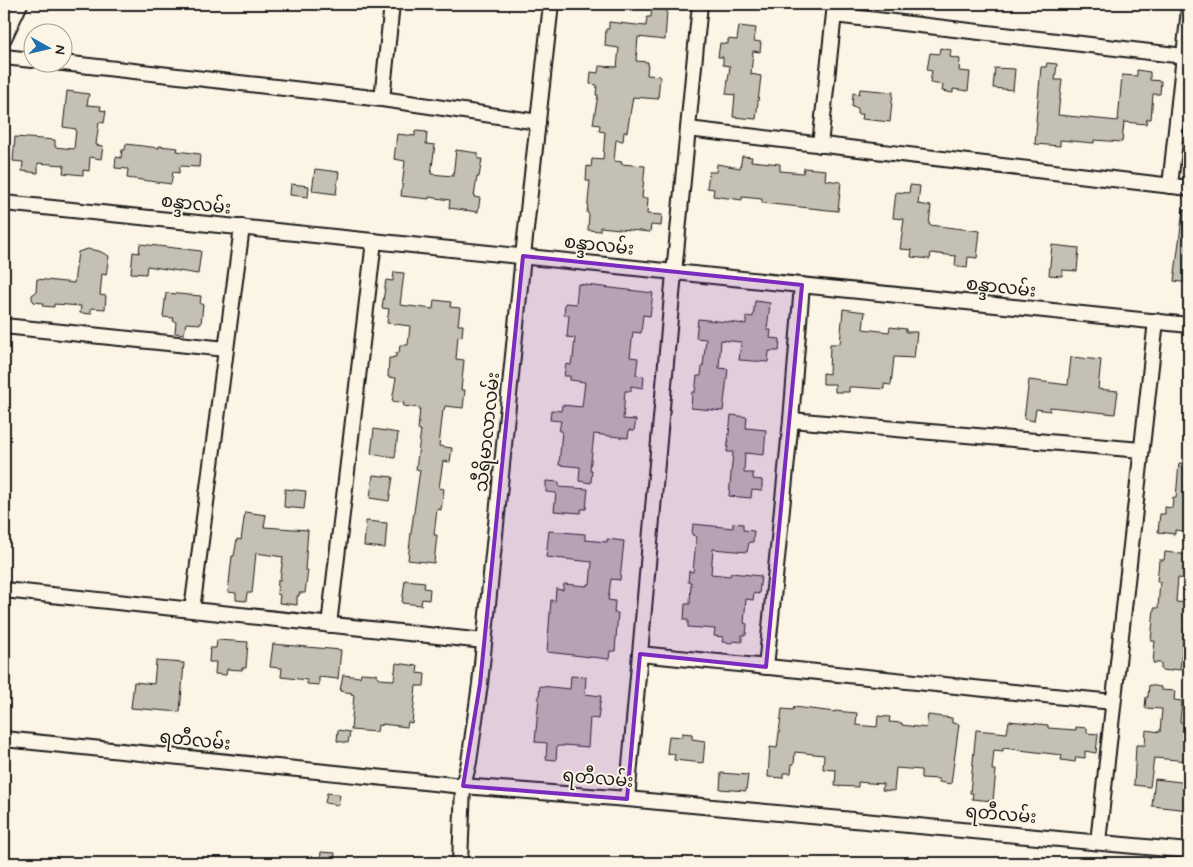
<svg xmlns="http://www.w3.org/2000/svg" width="1193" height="867" font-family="Mynerve,'Noto Sans Myanmar',sans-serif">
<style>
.building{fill:#c4c0b3;stroke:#1c1c1c}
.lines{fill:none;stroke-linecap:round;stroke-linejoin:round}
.minor-casing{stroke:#1c1c1c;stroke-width:18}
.minor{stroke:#fcf5e5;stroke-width:14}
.marked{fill:#7b2cbf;fill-opacity:0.2;stroke:#7b2cbf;stroke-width:4;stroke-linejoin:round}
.labels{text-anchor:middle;stroke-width:4;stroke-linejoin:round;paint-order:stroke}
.street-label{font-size:18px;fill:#1c1c1c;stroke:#fcf5e5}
</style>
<rect width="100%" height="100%" fill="#fcf5e5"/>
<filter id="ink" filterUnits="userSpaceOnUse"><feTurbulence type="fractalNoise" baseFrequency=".02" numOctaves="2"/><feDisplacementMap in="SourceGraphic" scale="10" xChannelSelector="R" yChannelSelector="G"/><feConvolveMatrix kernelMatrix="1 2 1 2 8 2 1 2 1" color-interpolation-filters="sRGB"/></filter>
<g filter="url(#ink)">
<g class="building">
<polygon points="652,4 665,4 665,11 667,11 665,40 638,37 636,61 648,62 647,75 660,76 658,99 633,97 627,132 624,132 623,141 616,140 614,161 622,162 621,164 645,166 642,198 648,198 647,214 662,215 661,226 651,225 650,232 600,227 600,231 588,230 589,214 587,213 590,181 586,181 587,166 591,167 592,159 603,160 605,132 599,131 600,125 593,124 598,95 596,95 597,85 590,84 591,72 598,73 599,66 617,67 619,48 605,46 606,29 609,29 609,22 646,26 647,17 651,17"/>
<polygon points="739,26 756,28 754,41 761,42 760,52 753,51 751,74 761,76 756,119 733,117 735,95 726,94 730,66 723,65 723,57 718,57 720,43 728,44 728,39 737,40"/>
<polygon points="940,48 951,50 950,57 960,59 959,71 970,72 968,91 953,89 953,93 942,91 943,85 930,83 932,71 927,70 930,53 939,54"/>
<polygon points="1047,63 1057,64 1055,80 1062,80 1058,115 1118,121 1122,75 1137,76 1137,70 1150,72 1150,80 1161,81 1160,94 1153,94 1151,119 1147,119 1146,124 1124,122 1122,142 1094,140 1094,143 1060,140 1060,146 1035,144 1037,121 1036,121 1041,67 1046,67"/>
<polygon points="995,68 1015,69 1013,90 993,88"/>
<polygon points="860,89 893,92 890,122 862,119 863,114 857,114 858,108 852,107 853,93 859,94"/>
<polygon points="67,91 89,94 87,105 101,106 100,110 106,111 104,123 99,122 96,145 103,146 101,159 90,157 89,171 83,170 83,175 63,173 64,165 38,163 38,173 22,171 23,162 13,161 15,137 55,140 55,147 74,149 76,129 63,127"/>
<polygon points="415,131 427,132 426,144 435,145 431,174 453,176 456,150 478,153 478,159 482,159 479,177 477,177 474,197 480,198 478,212 449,208 450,200 429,197 429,199 401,196 405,161 394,159 397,134 415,136"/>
<polygon points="126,144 159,148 159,146 178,148 177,151 200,154 199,167 180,166 179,173 173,172 171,184 127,178 128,169 115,168 116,157 121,158 122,150 125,150"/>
<polygon points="742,156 752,157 751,161 780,164 780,171 803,173 804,168 826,170 825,180 841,182 838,211 762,203 762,199 742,197 742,200 713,196 714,189 707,188 709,172 716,172 717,164 740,168"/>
<polygon points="315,169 339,172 336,194 312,191"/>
<polygon points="291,184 309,186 308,197 290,195"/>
<polygon points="910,185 920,186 918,204 931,206 929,225 980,231 977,258 968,257 967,268 955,266 956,256 931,253 930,259 911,257 912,250 900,249 904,219 893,218 896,192 909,193"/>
<polygon points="1183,210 1189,211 1189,283 1174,281"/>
<polygon points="140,244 201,251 198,274 147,266 146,274 131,273 133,252 139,253"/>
<polygon points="1052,245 1079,248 1077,271 1062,270 1062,276 1049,275"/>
<polygon points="88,249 99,251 109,256 106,275 102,274 100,295 106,296 105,309 91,308 91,314 80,313 81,306 54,304 54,307 42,306 43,303 34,302 32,299 32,295 36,292 37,279 74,283 78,252"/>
<polygon points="394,272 404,273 400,305 433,309 434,300 451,302 450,307 460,308 458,325 463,325 462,337 458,336 456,359 464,360 461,390 465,390 463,408 445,406 444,410 443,410 439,446 452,448 450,462 443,461 439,488 444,489 441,510 437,509 434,535 437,535 434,563 408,560 411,533 420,470 416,469 421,430 418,430 420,408 403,406 404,403 392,401 396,378 388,377 389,358 393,358 393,357 396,357 396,353 399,353 400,345 408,345 410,326 387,323 389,309 382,308 386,280 393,281"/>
<polygon points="578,284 653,293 650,316 643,315 641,333 633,332 630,357 638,358 636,375 644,376 643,388 631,386 631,391 625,391 623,419 636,420 634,431 629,430 628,438 594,434 590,470 592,470 591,483 579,481 580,467 559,465 562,431 559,431 561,421 550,420 551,410 561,411 562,405 582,407 585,382 570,380 570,376 564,376 566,364 571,365 572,358 573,358 575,338 567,337 569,315 564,315 565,303 576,304"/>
<polygon points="166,293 201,296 200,304 203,304 201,324 186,323 184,334 175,333 176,322 173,321 174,318 163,317"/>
<polygon points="755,301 770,303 767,330 771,330 770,338 780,339 779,351 769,351 768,362 739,360 741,342 721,340 719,368 728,369 723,411 691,408 692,392 695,392 697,376 701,376 702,366 703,366 706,339 696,338 698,319 746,324 746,316 753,317"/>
<polygon points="843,309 865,312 863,329 889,332 890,327 906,329 906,332 917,332 914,358 894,357 891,385 884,384 884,389 854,387 849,387 849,392 835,392 835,384 823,384 823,373 829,374 830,344 840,344"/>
<polygon points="1071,357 1101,360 1098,389 1118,391 1115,414 1050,407 1050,411 1036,409 1034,421 1024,419 1029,380 1068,385"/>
<polygon points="731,415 747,417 746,428 766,430 764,455 745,453 744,473 753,473 753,479 762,480 762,491 752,490 751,498 729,496 733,452 727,452"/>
<polygon points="374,429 398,433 395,458 371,454"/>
<polygon points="1179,463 1189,464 1189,518 1188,532 1175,530 1175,534 1158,532 1160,514 1165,514 1165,507 1172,508 1173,497 1176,498"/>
<polygon points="373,475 393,477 389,501 370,498"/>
<polygon points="546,481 559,482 559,487 588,489 586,509 581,509 581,513 554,511 556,493 546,492"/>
<polygon points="285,489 306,491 304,509 284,507"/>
<polygon points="245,512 266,515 264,527 308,530 305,570 308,570 305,593 299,593 299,596 297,596 297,605 279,603 280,595 277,594 278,580 280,580 283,557 256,553 252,593 247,593 246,601 236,600 236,593 228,592 232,556 234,556 237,539 241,540"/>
<polygon points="366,521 387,523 385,548 364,546"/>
<polygon points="733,523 743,524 743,530 754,531 753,542 749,542 747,552 713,549 711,574 730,576 731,573 761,576 759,594 754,593 753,600 746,599 744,623 747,624 746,635 742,635 742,642 733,641 733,643 722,642 723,637 714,636 715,629 688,627 688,620 684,620 685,604 690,604 691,582 688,582 689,571 693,572 696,540 695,535 692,535 693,524 733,528"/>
<polygon points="549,531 585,534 585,540 607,542 607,539 624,541 620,580 611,579 608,600 615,601 614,613 618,613 615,651 610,651 609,659 547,652 551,600 555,601 556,589 563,590 564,584 587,586 587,584 590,584 592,562 546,557"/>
<polygon points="1165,552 1189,555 1189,579 1178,578 1176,602 1189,603 1189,630 1184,630 1180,670 1172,669 1172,671 1161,670 1161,663 1153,663 1155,641 1151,641 1154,608 1158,608 1160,582 1157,582 1159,560 1164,560"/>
<polygon points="405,580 425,582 424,588 430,589 429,600 422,599 421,605 402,603"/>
<polygon points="217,640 248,642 246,668 242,668 242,670 227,669 226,675 215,674 216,662 209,662 210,648 216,648"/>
<polygon points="273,644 341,650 338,679 319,677 319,685 307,684 307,680 281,677 282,668 270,667"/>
<polygon points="156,661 184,663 180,712 131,708 134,682 154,684"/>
<polygon points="396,663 418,666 417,673 425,674 424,686 416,686 412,723 408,722 407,727 382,724 382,726 378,725 377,732 351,730 354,695 351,694 352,693 340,691 343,675 360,677 361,673 376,674 379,679 394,680"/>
<polygon points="571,676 586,677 585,694 601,696 598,719 590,718 588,747 564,745 564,746 557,746 556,760 546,759 547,743 535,742 540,686 570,689"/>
<polygon points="1149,685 1161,687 1161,690 1175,691 1174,700 1182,701 1180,722 1189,722 1189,761 1154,758 1150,787 1134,785 1136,745 1145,745 1146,730 1160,732 1162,709 1145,708 1146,697 1148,697"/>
<polygon points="794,707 835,712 835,711 857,713 856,725 877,727 878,716 890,717 889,722 902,723 902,725 926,728 928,715 952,718 952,723 959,724 951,784 939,782 939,779 921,778 921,770 896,768 894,791 882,790 883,784 858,782 858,787 835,786 836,770 823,769 824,755 795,752 794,764 792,764 791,773 783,773 783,778 768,777 770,747 777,748 782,709 793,710"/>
<polygon points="1009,721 1048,725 1048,728 1076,730 1076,727 1087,728 1087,733 1098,734 1096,753 1085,751 1085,758 1076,757 1075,762 1061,760 1062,755 1053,754 1003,748 1003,751 994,750 992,770 996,770 993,801 972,799 973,793 970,793 976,730 1007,733"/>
<polygon points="338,730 350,732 348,743 337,741"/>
<polygon points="682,733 692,734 692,739 705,741 703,763 674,760 675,754 667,753 669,736 682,737"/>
<polygon points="721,773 748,775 746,791 720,789"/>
<polygon points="1155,779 1189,783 1189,810 1152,806"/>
<polygon points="327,793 340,795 338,805 325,803"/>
<polygon points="321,852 335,853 334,863 320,863"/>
</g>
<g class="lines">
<g class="minor-casing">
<g id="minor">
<polyline points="834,15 1184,56"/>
<polyline points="4,38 20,4"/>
<polyline points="4,57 32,60"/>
<polyline points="54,62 382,99 538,122"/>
<polyline points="382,99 392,4"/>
<polyline points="688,129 1189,188"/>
<polyline points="820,145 835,4"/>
<polyline points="1170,186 1189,9"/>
<polyline points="4,203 1189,325"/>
<polyline points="4,326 226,349"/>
<polyline points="791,420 1141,450"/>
<polyline points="4,590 484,641"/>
<polyline points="192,610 242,227"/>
<polyline points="329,625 374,241"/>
<polyline points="640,654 1113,702"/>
<polyline points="766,667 791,420 802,285"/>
<polyline points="4,739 463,786 627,799 1189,851"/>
<polyline points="627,799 674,273 700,4"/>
<polyline points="1098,842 1156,321"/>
<polyline points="460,863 463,786 469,762 480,684 523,256 551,4"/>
</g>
</g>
<use href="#minor" class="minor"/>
</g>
</g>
<path class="marked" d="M 523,256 L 802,285 L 766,667 L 640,654 L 627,799 L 463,786 L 480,684 Z"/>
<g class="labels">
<g class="street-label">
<text transform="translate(196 204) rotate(6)" y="6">စန္ဒာလမ်း</text>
<text transform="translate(599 245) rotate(6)" y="6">စန္ဒာလမ်း</text>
<text transform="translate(1001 287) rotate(6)" y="6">စန္ဒာလမ်း</text>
<text transform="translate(487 432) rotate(-84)" y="6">သီရိမာလာလမ်း</text>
<text transform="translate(195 740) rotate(6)" y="6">ရတီလမ်း</text>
<text transform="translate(598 778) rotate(5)" y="6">ရတီလမ်း</text>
<text transform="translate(1001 814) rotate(5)" y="6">ရတီလမ်း</text>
</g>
</g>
<rect width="1193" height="867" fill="none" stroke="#fcf5e5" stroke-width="20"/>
<rect x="10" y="10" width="1173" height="847" fill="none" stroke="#1c1c1c" stroke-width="2" filter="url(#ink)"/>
<g transform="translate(48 48) rotate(98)"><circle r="24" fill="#fcf5e5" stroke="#a29e95"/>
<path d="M0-4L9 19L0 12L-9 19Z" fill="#1f6fb2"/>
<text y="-8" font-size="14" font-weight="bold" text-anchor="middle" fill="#1c1c1c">N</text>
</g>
</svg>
